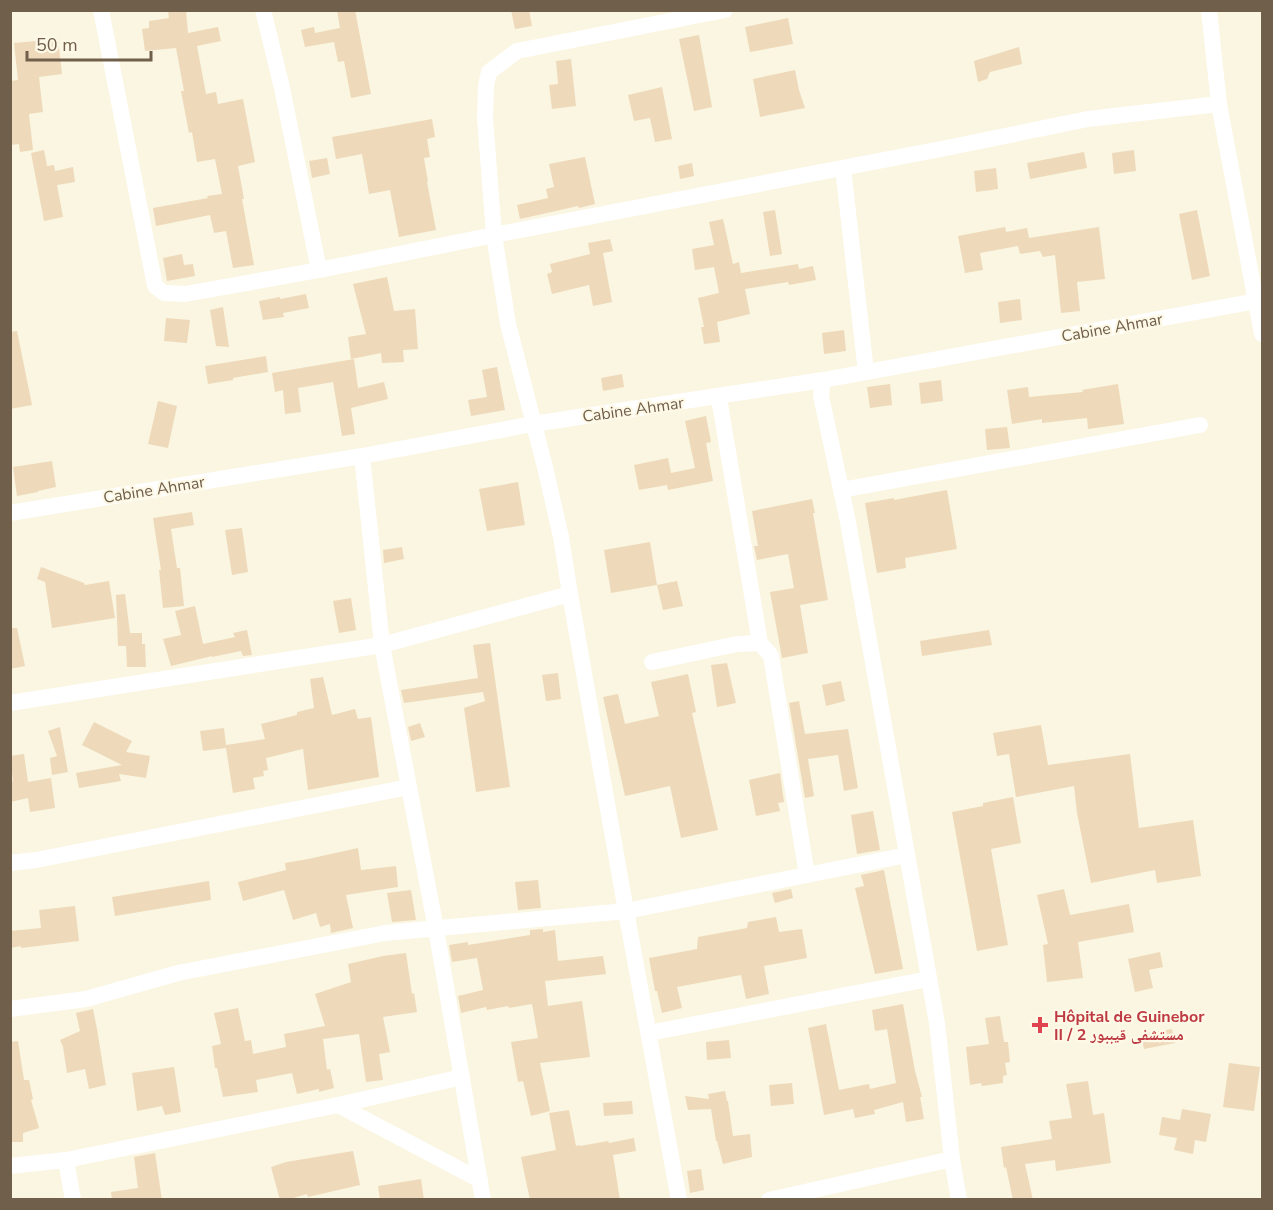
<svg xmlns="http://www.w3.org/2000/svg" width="1273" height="1210" font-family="'Nunito Sans','Noto Naskh Arabic',sans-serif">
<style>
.building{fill:#eedaba}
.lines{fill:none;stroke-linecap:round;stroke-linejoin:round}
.street{stroke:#fff;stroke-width:16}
.health-dot{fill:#e0444e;stroke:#fef9e7;stroke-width:2}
.labels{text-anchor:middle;stroke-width:4.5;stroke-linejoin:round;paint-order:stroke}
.street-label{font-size:16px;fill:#705f4a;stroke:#fef9e7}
.health-label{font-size:16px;font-weight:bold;fill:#be3a42;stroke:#fef9e7;text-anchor:start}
</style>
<rect width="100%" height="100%" fill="#faf6e1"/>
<g class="building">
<polygon points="168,10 186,10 188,33 218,27 221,41 197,46 206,94 216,92 218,104 243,99 255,162 238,166 244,199 242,199 254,265 233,268 226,231 214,233 210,215 156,226 153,208 208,198 207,196 222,194 215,159 197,162 192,132 189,133 181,91 184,91 176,48 145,51 142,29 149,28 149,21 169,18"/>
<polygon points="337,10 355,10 371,94 351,98 344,61 338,62 334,42 305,47 301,30 314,27 315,33 340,28"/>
<polygon points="511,10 529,10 532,26 515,29"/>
<polygon points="788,18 793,44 750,52 745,27"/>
<polygon points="699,35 712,107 694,111 679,39"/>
<polygon points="58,39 62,74 39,77 43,112 29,114 33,150 20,152 19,144 10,145 10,81 18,80 14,43"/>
<polygon points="1019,47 1022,64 990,72 987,79 978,82 974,61"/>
<polygon points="571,59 576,106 552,109 549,85 558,84 556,61"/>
<polygon points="795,70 799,90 805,108 760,117 753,79"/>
<polygon points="662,87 672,139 655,142 650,118 634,121 628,95"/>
<polygon points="432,119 435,137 427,139 430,157 424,158 428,182 427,182 436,230 399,237 390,190 369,194 362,154 336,159 332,137"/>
<polygon points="44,150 47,166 54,165 55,171 73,167 75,182 57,185 63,217 44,221 31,153"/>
<polygon points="1134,150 1136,171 1114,174 1112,153"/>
<polygon points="1084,152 1087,168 1030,179 1027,163"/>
<polygon points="585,157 595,204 579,208 578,206 520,219 517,205 548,198 546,189 554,187 549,164"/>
<polygon points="327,158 330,174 312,178 309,161"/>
<polygon points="692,163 694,176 680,179 678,166"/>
<polygon points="996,168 998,189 976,192 974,171"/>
<polygon points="775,210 782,254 770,256 763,212"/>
<polygon points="1197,210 1210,276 1192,280 1179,214"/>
<polygon points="723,219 733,264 739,262 741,273 798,264 799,269 813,266 816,280 789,285 788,282 745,289 750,314 717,322 720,342 704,344 701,327 704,327 698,298 719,293 714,267 695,270 692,249 714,245 709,222"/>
<polygon points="1005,227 1006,232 1027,228 1029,238 1099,227 1105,279 1077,282 1080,311 1061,313 1055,255 1043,257 1040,251 1020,254 1018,246 980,253 983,270 965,273 958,236"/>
<polygon points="610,239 613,251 603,253 612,302 593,306 589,285 552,294 547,274 552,272 550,264 590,254 588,243"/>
<polygon points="182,254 184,265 193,264 195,276 167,281 163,258"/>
<polygon points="387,277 394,311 415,309 418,349 403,350 404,362 382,363 381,353 351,359 348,337 366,334 353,284"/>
<polygon points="306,294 309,308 283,313 284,317 263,320 259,301 280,297 280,299"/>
<polygon points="1020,299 1022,320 1000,323 998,302"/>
<polygon points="223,307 229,347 216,346 210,310"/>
<polygon points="166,318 190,320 187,343 164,341"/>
<polygon points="844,330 846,351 824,354 822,333"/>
<polygon points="17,331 32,405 10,409 10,332"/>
<polygon points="266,356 268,372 233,378 233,380 208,384 205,366"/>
<polygon points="354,359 358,388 384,382 388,399 351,408 355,434 342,436 333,382 298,388 301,412 285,414 283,390 275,392 272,373"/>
<polygon points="497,367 505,410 471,416 468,400 487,397 482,370"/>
<polygon points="622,374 624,387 603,391 601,378"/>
<polygon points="941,380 943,401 921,404 919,383"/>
<polygon points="890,384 892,405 870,408 867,387"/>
<polygon points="1118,384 1124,424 1088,429 1087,418 1042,423 1042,419 1012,424 1007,390 1028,387 1029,397 1083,392 1082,390"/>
<polygon points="158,401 177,406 168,448 148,444"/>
<polygon points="706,416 711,442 706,443 713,481 668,490 667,485 639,490 634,465 668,458 671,473 695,468 685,421"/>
<polygon points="1007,427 1010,448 987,450 985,429"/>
<polygon points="52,461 56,487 38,491 38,492 17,496 13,467"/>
<polygon points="518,482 525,525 487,531 479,489"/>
<polygon points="947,490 957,549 905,558 906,568 877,573 865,503 894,498 894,500"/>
<polygon points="812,499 815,513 813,513 828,600 800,605 808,653 782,658 770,592 794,588 788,554 757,560 754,546 758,546 752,511"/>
<polygon points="192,512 194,525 171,529 177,568 180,568 184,606 163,608 159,570 161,570 153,518"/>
<polygon points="242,528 248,572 232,575 225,530"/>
<polygon points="650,542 657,585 611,593 604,550"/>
<polygon points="402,547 404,559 384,563 383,550"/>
<polygon points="41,567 84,583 85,585 109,581 115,618 52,628 45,582 37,579"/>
<polygon points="677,581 683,606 663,610 657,585"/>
<polygon points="125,594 130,633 142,633 142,644 145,644 146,667 127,667 126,646 118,646 116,595"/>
<polygon points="351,598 356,630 339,633 333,601"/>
<polygon points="195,606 203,644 235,637 233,633 247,630 252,655 243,656 241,651 212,657 212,656 171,666 163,639 181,635 175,611"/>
<polygon points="10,628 17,628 25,666 10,669"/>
<polygon points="989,630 992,645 922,656 920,641"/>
<polygon points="490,643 510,787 476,792 464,708 485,701 483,692 404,703 401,690 478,678 473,645"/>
<polygon points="727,663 736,703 717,707 711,665"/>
<polygon points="558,673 561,699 546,701 542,675"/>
<polygon points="688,674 696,712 692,713 718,830 681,838 670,786 625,796 603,697 618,694 625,724 659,716 651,682"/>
<polygon points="323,677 332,715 355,709 358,719 371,717 379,777 308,790 303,749 266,758 268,770 263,771 264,776 253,778 255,789 233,793 226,748 203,751 200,731 224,728 226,745 265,739 261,724 297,715 297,712 314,708 310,679"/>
<polygon points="841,681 845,701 826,706 822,685"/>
<polygon points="799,701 805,734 848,729 858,788 844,791 838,755 808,759 814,796 805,798 789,703"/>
<polygon points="94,722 132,741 126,752 150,756 146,778 119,774 121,781 79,788 76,773 122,765 82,745"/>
<polygon points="420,723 425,737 411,741 408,727"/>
<polygon points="1041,725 1048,765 1130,754 1139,828 1193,820 1201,876 1157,883 1155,870 1091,883 1077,813 1074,786 1016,797 1009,754 997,756 993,733"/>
<polygon points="60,727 68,772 52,775 50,758 57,756 48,731"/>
<polygon points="24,754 28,782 51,778 55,808 30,812 28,798 10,802 10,782 13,781 10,756"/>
<polygon points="780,773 784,802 778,803 780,811 756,816 749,780"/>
<polygon points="1013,797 1021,843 991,849 1008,945 977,951 952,812 983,806 983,803"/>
<polygon points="873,811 880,850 857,854 851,815"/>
<polygon points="358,848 361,870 396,866 398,887 346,895 353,928 331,933 330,924 320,927 316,913 293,920 284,890 243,901 238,882 286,870 285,863 308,859"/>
<polygon points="884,870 903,969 875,974 855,888 864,886 861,875"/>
<polygon points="538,880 541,908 518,910 515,882"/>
<polygon points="209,881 211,900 115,916 112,897"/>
<polygon points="791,889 793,898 775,903 772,893"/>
<polygon points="1064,889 1070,915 1129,904 1134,932 1078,942 1083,978 1047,982 1043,945 1048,944 1037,895"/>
<polygon points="411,890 416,920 392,922 387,893"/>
<polygon points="75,906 79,941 21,948 21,946 10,948 10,931 41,928 39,910"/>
<polygon points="776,917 779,932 802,929 807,958 764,966 769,994 746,999 741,975 677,987 682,1008 662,1013 657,991 655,991 649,958 697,949 698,937 747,928 748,922"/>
<polygon points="543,929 543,932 555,930 558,961 603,956 606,974 545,981 548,1006 582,1001 590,1057 540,1063 550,1111 531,1116 523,1081 518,1082 511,1042 538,1038 532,1004 509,1008 508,1006 487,1010 486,1007 461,1013 458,996 483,990 477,958 452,962 449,945 468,942 468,945 530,935 530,930"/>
<polygon points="1160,952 1163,967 1149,970 1153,988 1135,992 1128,959"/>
<polygon points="406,953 412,994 414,993 417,1012 383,1017 390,1052 379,1054 383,1080 366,1082 359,1034 323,1039 327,1070 330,1069 334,1088 319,1092 319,1089 297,1094 292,1073 256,1080 258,1092 223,1097 217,1068 215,1068 212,1046 221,1044 214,1013 238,1008 245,1041 251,1040 253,1054 286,1047 284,1034 325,1026 315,994 351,982 348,964 383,956"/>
<polygon points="903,1004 915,1071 922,1097 920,1097 924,1119 906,1122 903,1102 874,1110 875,1114 855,1118 853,1109 824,1115 808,1028 826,1024 839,1090 869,1084 870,1089 896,1083 887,1029 875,1031 872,1010"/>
<polygon points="93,1009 97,1029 106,1085 89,1089 85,1069 67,1073 63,1047 60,1040 80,1031 76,1013"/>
<polygon points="1000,1016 1004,1042 1008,1042 1010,1062 1005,1063 1007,1075 1003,1076 1003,1083 982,1086 981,1083 970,1085 966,1047 989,1044 985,1018"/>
<polygon points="1172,1029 1175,1043 1144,1049 1141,1035"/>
<polygon points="729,1040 731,1058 707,1060 706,1042"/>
<polygon points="18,1041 24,1080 29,1080 33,1099 31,1100 39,1128 23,1133 23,1142 10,1142 10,1042"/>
<polygon points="1229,1063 1260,1067 1254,1111 1223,1107"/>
<polygon points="174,1067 181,1112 165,1115 162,1106 137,1111 132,1073"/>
<polygon points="1088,1081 1093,1115 1104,1113 1111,1163 1056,1171 1055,1160 1025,1164 1033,1200 1013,1200 1006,1167 1004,1168 1001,1147 1052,1139 1049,1121 1072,1118 1066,1084"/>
<polygon points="792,1083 794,1104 771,1106 769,1085"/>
<polygon points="725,1091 727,1101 728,1101 733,1136 750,1134 752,1157 723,1164 717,1141 716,1141 711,1109 688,1110 685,1096 709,1099 708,1094"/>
<polygon points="632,1101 633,1114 604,1116 603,1103"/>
<polygon points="1182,1109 1211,1114 1206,1142 1195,1140 1193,1154 1174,1150 1177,1138 1159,1135 1162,1117 1180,1120"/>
<polygon points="569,1110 576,1146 579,1145 580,1146 608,1141 609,1143 634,1138 636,1151 613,1155 620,1200 530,1200 521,1157 556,1150 549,1113"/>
<polygon points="353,1151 360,1185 308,1197 307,1194 287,1200 280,1200 271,1167 286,1162"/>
<polygon points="155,1153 162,1200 112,1200 111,1192 138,1188 134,1157"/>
<polygon points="701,1169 704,1190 690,1193 687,1171"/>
<polygon points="421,1179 424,1200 380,1200 378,1186"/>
</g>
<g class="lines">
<g class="street">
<polyline points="101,10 155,286 164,293 185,294 319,270"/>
<polyline points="263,10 282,88 319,270 494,235 508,324 545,467 561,537 570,594 626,911 679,1200"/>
<polyline points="725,10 517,51 489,72 486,86 485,118 494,235 946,148 1088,119 1219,104"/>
<polyline points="1209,10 1219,104 1262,334"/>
<polyline points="843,168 866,372"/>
<polyline points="823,380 821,396 848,522 937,1023 952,1159 959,1200"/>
<polyline points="716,397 720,404 760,643"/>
<polyline points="362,456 382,645 436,929 483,1200"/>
<polyline points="841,490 1200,425"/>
<polyline points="10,513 362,456 533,424 823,380 1262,300"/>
<polyline points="652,662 737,644 760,643 771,656 807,875"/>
<polyline points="10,703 382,645 570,594"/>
<polyline points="10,863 36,860 409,787"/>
<polyline points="10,1009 86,999 178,973 385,933 626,911 907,855"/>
<polyline points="649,1033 929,979"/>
<polyline points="338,1105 462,1077"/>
<polyline points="66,1160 338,1105 480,1180"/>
<polyline points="10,1166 66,1160 73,1200"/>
<polyline points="769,1200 952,1159"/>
</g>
</g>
<path class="health-dot" d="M1037 1016h6v6h6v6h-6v6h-6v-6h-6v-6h6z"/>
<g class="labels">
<g class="street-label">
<text transform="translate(1112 327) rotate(-10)" y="6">Cabine Ahmar</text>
<text transform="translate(633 409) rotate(-8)" y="6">Cabine Ahmar</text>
<text transform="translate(154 489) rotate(-9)" y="6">Cabine Ahmar</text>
</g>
<g class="health-label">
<text x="1054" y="1022">Hôpital de Guinebor<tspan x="1054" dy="18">II / مستشفى قيببور 2</tspan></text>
</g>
</g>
<rect width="1273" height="1210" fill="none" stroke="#705f4a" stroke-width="24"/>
<path d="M27 51v9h124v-9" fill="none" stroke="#705f4a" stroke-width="3"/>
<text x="36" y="51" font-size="18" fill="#705f4a" stroke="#fef9e7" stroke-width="4.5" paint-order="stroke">50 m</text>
</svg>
